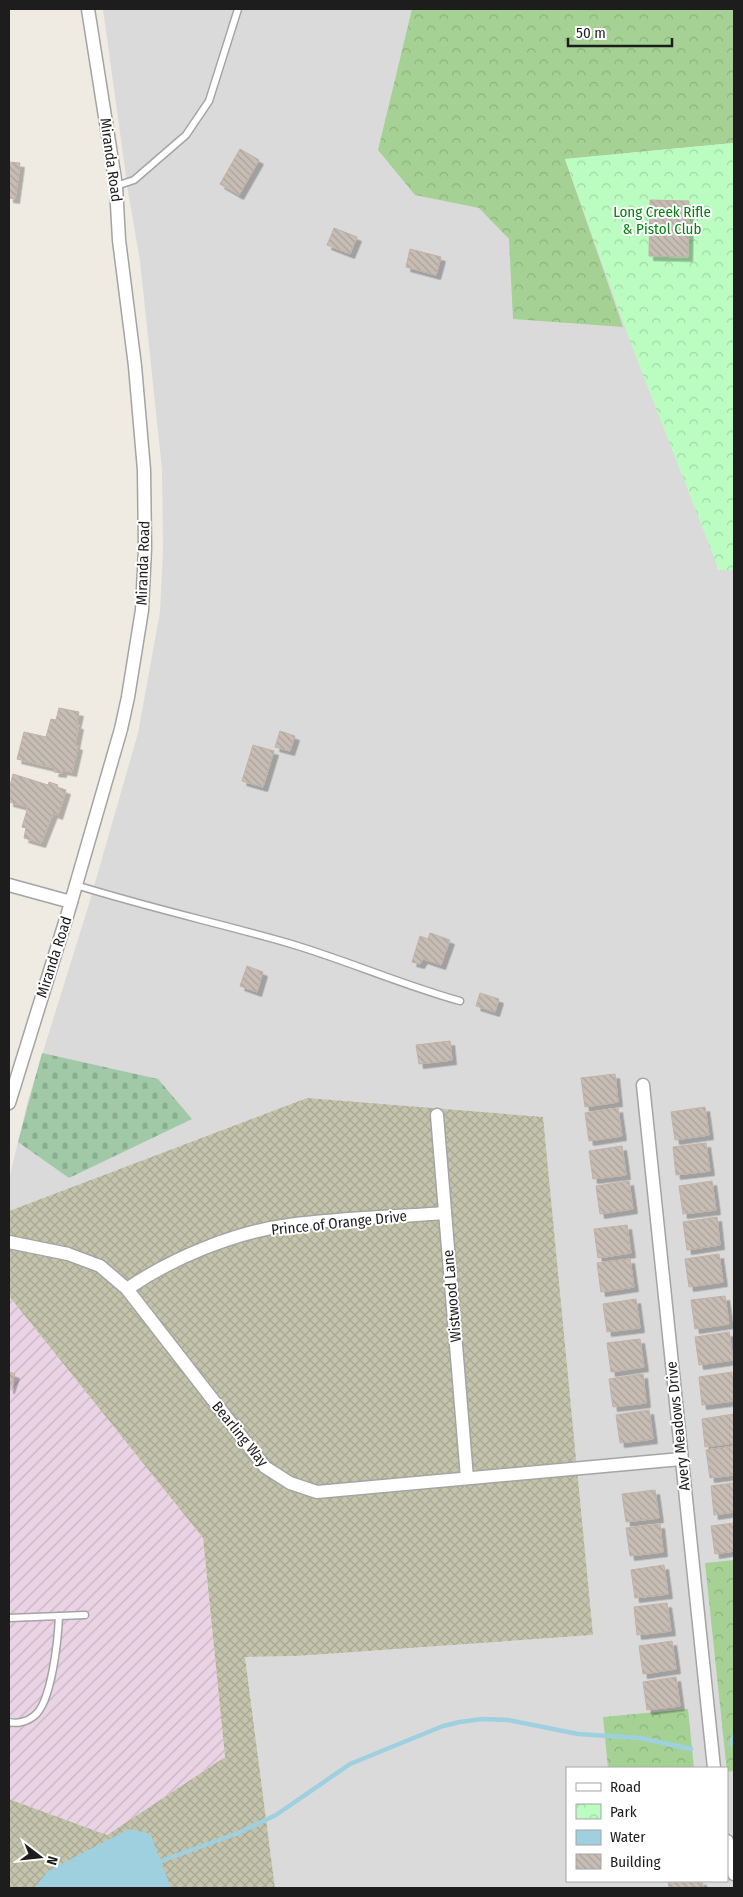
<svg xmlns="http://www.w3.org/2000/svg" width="743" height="1897" font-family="'Fira Sans Condensed',sans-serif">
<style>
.residential{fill:#dbdada;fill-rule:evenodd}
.industrial{fill:url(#industrial-furrows)}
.construction{fill:url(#construction-cross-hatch)}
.forest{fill:url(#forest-crowns)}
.cemetery{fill:url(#cemetery-stones)}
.park{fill:url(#park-crowns)}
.water{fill:#9fd0e0}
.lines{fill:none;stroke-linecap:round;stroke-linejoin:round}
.stream{stroke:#9fd0e0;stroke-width:4.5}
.building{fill:url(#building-back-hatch);stroke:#c2b1a3;filter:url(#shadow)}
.service-casing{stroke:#a4a4a4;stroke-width:9}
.minor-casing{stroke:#a4a4a4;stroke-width:15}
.service{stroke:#fff;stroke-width:6}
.minor{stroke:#fff;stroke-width:12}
.labels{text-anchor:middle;stroke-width:4;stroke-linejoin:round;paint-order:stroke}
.street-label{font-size:15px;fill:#1d1d1d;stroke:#fff}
.park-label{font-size:15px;fill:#048210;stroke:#fff}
</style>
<defs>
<pattern id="industrial-furrows" width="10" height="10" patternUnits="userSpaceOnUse" patternTransform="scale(1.25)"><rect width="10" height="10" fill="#e9d3e4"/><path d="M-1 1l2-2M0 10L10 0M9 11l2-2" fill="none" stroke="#c7b5c3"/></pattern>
<pattern id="construction-cross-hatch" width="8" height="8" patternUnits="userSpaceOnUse" patternTransform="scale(1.25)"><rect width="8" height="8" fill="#c4c4ad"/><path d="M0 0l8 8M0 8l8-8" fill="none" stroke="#a8a894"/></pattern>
<pattern id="forest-crowns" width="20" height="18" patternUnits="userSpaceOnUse" patternTransform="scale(1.25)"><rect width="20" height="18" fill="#a5d194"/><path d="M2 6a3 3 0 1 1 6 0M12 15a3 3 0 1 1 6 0" fill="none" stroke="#8eb37f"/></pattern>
<pattern id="cemetery-stones" width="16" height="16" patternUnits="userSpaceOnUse" patternTransform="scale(1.25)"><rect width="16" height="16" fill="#a1c9a8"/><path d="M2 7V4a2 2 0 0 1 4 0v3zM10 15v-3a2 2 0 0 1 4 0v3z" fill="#8aac90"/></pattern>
<pattern id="park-crowns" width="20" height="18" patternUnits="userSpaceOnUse" patternTransform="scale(1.25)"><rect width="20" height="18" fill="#bbfdc1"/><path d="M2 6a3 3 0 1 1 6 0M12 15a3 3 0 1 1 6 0" fill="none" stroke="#a0d8a5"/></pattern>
<pattern id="building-back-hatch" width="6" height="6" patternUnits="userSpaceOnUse" patternTransform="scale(1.25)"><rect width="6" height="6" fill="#c7bdb5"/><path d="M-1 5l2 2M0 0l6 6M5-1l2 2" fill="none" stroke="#aaa29b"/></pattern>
<filter id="shadow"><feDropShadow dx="4.5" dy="4.5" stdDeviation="0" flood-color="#0004"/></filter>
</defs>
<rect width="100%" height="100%" fill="#efebe2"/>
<path class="residential" d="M 103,9 L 600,9 L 718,570 L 734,570 L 734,1888 L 275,1888 L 245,1657 L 297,1656 L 593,1635 L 307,1098 L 9,1211 L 9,1179 L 28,1100 L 89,904 L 138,733 L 160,612 L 163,550 L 162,469 L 140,261 L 128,191 ZM 567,1768 L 727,1768 L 727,1881 L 567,1881 Z"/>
<polygon class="industrial" points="9,1296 203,1538 225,1757 107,1835 9,1799"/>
<polygon class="construction" points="307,1098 543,1117 593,1635 297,1656 245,1657 275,1888 9,1888 9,1799 107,1835 225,1757 203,1538 9,1296 9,1211"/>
<g class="forest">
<polygon points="412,9 734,9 734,143 565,159 623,327 513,319 509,239 479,208 415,195 378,150"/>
<polygon points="734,1560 734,1771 727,1772 705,1563"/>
<polygon points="688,1709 694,1768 608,1768 603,1717"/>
</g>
<polygon class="cemetery" points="42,1053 158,1079 192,1119 69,1178 18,1142"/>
<polygon class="park" points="734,143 734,570 719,570 631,344 565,159"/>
<polygon class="water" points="129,1829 148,1833 151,1836 171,1888 34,1888 48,1871"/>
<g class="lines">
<g class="stream">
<polyline points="731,1744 734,1735"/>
<polyline points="161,1861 238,1833 276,1815 350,1764 443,1726 460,1722 482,1719 508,1720 578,1734 640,1738 691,1749"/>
</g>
</g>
<g class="building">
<polygon points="240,149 259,160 239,195 220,184"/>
<polygon points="9,162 20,163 15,199 9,198"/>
<polygon points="650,200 689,201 688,257 649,256"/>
<polygon points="334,228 357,237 350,254 327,245"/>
<polygon points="410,249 441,257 436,275 406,267"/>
<polygon points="59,708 79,712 76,725 79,725 75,745 78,746 72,772 62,770 62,773 54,772 55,768 17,759 24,732 46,737 51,719 56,720"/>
<polygon points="280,731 295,736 290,751 275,747"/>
<polygon points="253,745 274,751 263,787 242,781"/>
<polygon points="13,774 48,785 49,782 58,785 57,787 66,790 58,815 53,813 41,843 24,838 26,828 22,827 28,807 9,802 9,790"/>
<polygon points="430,933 450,940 441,965 423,959 420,964 412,962 420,936 428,939"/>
<polygon points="247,966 263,972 257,992 240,986"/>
<polygon points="480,993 499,999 495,1012 476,1006"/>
<polygon points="450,1041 452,1060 419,1064 416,1045"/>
<polygon points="615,1074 618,1102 585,1107 581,1078"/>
<polygon points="705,1107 709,1135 675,1140 671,1112"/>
<polygon points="618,1108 622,1136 589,1141 585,1113"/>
<polygon points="706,1143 710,1171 676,1175 673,1147"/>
<polygon points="622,1146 626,1175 593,1179 589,1151"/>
<polygon points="629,1181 633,1209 600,1214 596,1186"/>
<polygon points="712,1181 716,1210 683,1214 679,1186"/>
<polygon points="717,1217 720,1245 687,1250 683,1222"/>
<polygon points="627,1225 631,1253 598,1258 594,1229"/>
<polygon points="719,1254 723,1282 689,1287 685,1259"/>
<polygon points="630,1259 634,1287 601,1292 597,1263"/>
<polygon points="725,1296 729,1324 695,1329 691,1300"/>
<polygon points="636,1299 640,1328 607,1332 603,1304"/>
<polygon points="729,1332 733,1360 699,1365 695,1337"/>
<polygon points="640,1339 644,1367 611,1372 607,1343"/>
<polygon points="9,1372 15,1374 10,1389 9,1389"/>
<polygon points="732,1372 734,1401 702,1405 699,1377"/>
<polygon points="643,1374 646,1403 613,1407 609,1379"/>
<polygon points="649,1410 653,1439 620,1443 616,1415"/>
<polygon points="734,1414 734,1443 705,1447 702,1419"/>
<polygon points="734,1446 734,1475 710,1478 706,1450"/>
<polygon points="734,1483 734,1512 714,1515 711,1486"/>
<polygon points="655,1490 659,1518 626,1522 622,1494"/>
<polygon points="734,1523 734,1551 715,1554 711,1526"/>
<polygon points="660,1524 663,1552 630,1556 626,1528"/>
<polygon points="664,1565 668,1594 635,1598 631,1570"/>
<polygon points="667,1603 671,1631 637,1635 634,1607"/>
<polygon points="672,1641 676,1669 643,1674 639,1646"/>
<polygon points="676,1677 680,1706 647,1710 643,1682"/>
<polygon points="668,1881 702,1881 703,1888 669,1888"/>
</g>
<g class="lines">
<g class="service-casing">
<g id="service">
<polyline points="116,186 134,180 186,135 209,101 238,9"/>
<path d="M 76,885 C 146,907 218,923 288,943 C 346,960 402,985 460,1001"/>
<polyline points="9,1618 85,1615"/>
<path d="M 9,1722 C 17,1724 27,1722 34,1716 C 52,1703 58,1638 59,1616"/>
</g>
</g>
<g class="minor-casing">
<g id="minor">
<polyline points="9,885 71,902"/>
<polyline points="643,1085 714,1768"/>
<polyline points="9,1103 67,916 121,729 128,697 142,610 145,548 144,470 135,366 119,240 116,186 88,9"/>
<polyline points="437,1115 467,1478"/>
<polyline points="9,1242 68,1254 100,1266 127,1289 265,1467 290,1483 317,1492 681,1459"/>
<path d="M 127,1289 C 172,1258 235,1232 289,1225 C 340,1218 393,1217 445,1213"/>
<polyline points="727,1841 734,1874"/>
</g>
</g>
<use href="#service" class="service"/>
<use href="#minor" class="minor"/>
</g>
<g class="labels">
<g class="street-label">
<text transform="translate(111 160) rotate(82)" y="5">Miranda Road</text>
<text transform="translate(143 563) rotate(-88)" y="5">Miranda Road</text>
<text transform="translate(54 957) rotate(-72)" y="5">Miranda Road</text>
<text transform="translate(339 1223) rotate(-6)" y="5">Prince of Orange Drive</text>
<text transform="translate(452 1296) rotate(-95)" y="5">Wistwood Lane</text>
<text transform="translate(678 1426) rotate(-96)" y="5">Avery Meadows Drive</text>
<text transform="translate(240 1434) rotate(51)" y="5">Bearling Way</text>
</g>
<g class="park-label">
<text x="662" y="217">Long Creek Rifle<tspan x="662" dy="17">&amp; Pistol Club</tspan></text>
</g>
</g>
<rect width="743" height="1897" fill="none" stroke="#1d1d1d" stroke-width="20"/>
<rect x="566" y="1767" width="162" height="115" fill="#ffffff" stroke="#a5a5a5"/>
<rect x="576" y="1783" width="25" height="8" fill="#ffffff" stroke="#a5a5a5"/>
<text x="610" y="1792" font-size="15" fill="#1d1d1d">Road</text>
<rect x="576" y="1804" width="25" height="15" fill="url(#park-crowns)" stroke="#a5a5a5"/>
<text x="610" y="1817" font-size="15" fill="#1d1d1d">Park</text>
<rect x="576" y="1830" width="25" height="15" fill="#9fd0e0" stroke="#a5a5a5"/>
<text x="610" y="1842" font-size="15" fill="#1d1d1d">Water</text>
<rect x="576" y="1854" width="25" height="15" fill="url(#building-back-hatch)" stroke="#a5a5a5"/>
<text x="610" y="1867" font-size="15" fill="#1d1d1d">Building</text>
<g transform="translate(40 1857) rotate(106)" stroke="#ffffff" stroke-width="4" paint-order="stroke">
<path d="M0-4L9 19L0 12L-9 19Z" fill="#1d1d1d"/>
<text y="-8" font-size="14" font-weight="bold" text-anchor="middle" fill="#1d1d1d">N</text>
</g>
<path d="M568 38v8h104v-8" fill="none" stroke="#1d1d1d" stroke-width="2.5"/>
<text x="576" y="38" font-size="15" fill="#1d1d1d" stroke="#ffffff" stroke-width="4" paint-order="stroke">50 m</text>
</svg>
